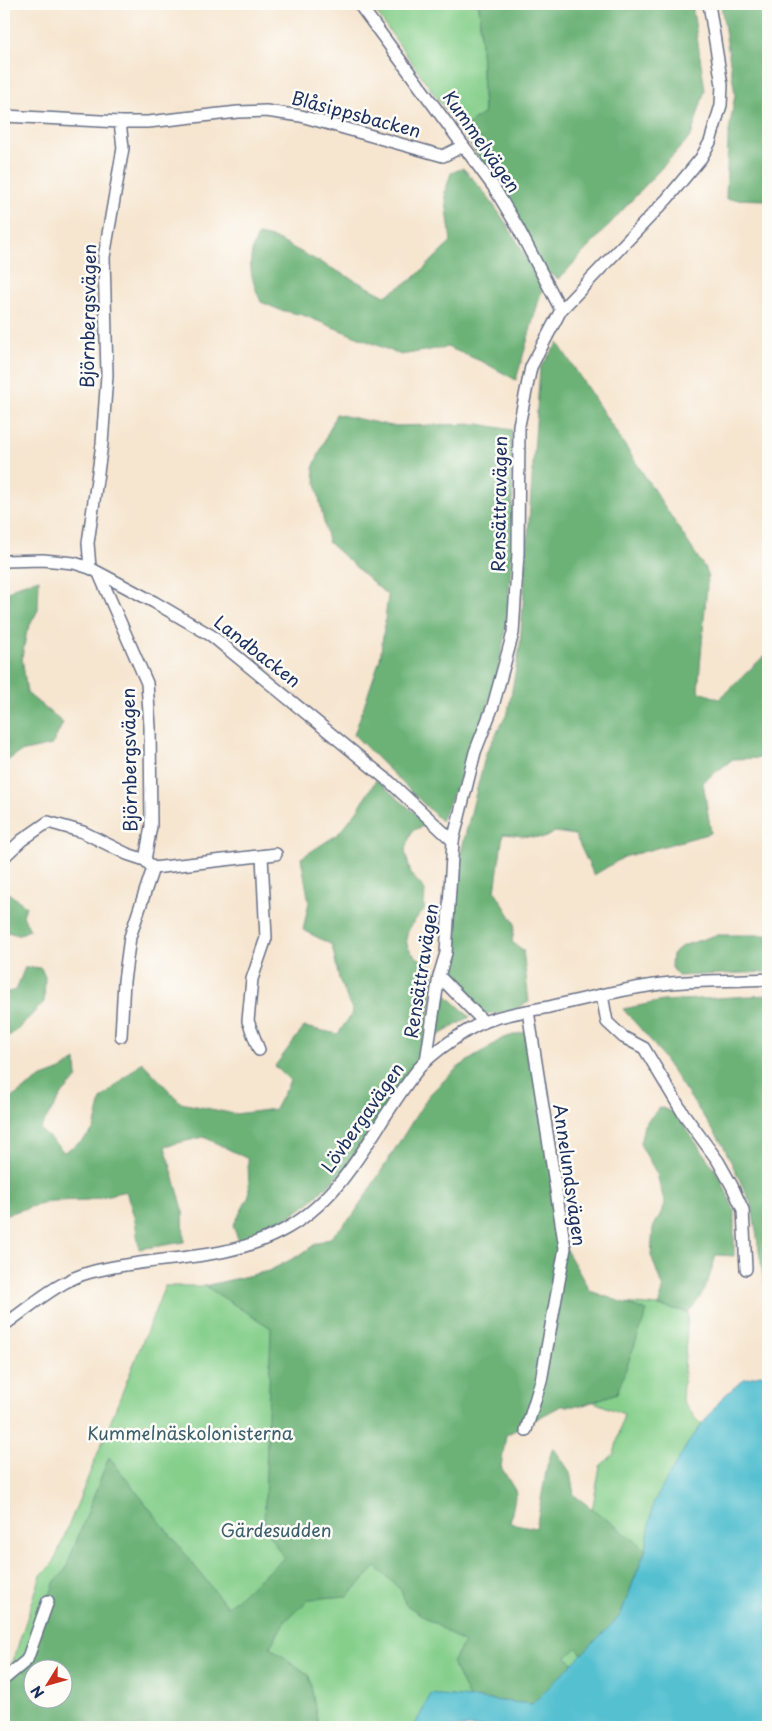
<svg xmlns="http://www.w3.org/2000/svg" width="772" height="1731" font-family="'Playpen Sans',sans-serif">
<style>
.green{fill:#85cf8b;stroke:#507f74;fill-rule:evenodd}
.forest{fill:#6cb277;stroke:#44706a;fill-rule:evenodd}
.water{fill:#55c0d0;stroke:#387897}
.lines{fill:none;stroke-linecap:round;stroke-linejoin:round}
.minor-casing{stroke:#686f86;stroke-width:14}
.minor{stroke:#fff;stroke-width:11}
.labels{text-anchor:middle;stroke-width:5;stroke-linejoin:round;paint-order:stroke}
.street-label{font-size:18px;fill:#1b2f5e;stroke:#fdfcf7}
.park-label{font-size:18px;fill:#3b5f6c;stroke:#fdfcf7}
</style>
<rect width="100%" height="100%" fill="#fdfcf7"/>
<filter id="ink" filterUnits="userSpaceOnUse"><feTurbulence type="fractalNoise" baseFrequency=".02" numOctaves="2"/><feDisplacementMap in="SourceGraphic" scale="10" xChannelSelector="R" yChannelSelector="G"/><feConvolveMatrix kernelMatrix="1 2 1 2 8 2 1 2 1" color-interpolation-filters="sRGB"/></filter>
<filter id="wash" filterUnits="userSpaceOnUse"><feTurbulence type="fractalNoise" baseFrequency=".0096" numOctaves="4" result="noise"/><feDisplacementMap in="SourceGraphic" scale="20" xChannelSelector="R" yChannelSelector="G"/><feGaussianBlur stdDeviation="1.12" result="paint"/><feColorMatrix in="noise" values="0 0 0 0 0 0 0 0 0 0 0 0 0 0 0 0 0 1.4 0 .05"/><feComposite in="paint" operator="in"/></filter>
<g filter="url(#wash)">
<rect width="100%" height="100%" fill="#f6e5cf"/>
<g class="green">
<polygon points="374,4 479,4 484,113 460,130 374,9"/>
<path d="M 503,1038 L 489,1372 L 498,1554 L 589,1528 L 600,1466 L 614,1454 L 624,1414 L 544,1382 L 562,1298 L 659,1306 L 688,1312 L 682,1400 L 698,1422 L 712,1428 L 729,1727 L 4,1727 L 4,1670 L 13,1661 L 41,1575 L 54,1562 L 165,1286 L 205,1286 L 269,1271 L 300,1255 L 314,1245 L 330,1238 L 354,1214 L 456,1069 ZM 32,1668 L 62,1668 L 62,1698 L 32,1698 Z"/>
</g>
<g class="forest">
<polygon points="479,4 692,4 705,90 691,136 559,279 545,271 498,185 460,130 484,113"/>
<polygon points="721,4 768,4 768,200 726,199 728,138 735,94"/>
<path d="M 463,168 C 497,204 521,245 542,289 L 516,380 L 483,362 L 447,347 L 401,355 L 303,315 L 280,310 L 261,302 C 250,277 246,260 258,235 L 276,239 L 385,296 L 414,278 L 451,242 L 445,192 L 451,173 Z"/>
<polygon points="558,343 708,573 698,691 719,699 764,656 768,657 768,758 733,759 703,782 711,833 624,857 594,875 575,835 555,832 544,838 503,834 495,891 515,924 512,942 523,950 529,1002 505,1014 483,1013 451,977 451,948 459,860 486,753 508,712 520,646 540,368"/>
<path d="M 336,414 L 392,426 L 479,424 L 512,430 C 513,496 514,564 505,631 C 497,696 468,762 441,821 L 354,735 L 380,659 L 388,596 L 328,542 L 313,468 Z"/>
<polygon points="39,579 38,610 27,631 22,657 27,693 63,723 52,745 20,752 4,763 4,595 16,586"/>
<path d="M 376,780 L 428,824 L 412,831 L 405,851 L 411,874 L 425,890 L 424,911 C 413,921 399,936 411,952 C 416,958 428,963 434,968 L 430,1010 L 419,1060 L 407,1073 L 351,1164 L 308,1204 L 272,1229 L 240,1244 L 233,1226 L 249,1196 L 248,1159 L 204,1137 L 165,1146 L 183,1209 L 184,1242 L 139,1249 L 135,1220 L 126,1191 L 88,1200 L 51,1201 L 4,1215 L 4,1103 L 40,1078 L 61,1070 L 76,1060 L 77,1078 L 63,1093 L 40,1129 L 64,1152 L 82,1141 L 94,1129 L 101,1099 L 142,1062 L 181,1103 L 235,1114 L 275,1109 L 290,1081 L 275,1066 L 304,1027 L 338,1034 L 353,1012 L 339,979 L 332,945 L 303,930 L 309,902 L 301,858 L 338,834 L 357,811 Z"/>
<polygon points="4,890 26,906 23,916 30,930 18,935 4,931"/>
<polygon points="716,935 768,935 768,972 678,976 671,966 672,954 682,946"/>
<polygon points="25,967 41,968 45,977 44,1002 19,1028 4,1040 4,993 16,990"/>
<polygon points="441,990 470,1017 432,1039"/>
<polygon points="768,995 768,1289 764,1281 752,1206 723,1145 653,1043 623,1009 663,1001"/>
<path d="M 528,1031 L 565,1248 L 590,1291 L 647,1311 L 617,1393 L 581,1406 L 561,1406 L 506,1435 L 501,1467 L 516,1492 L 510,1523 L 536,1528 L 547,1466 L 553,1447 L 570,1472 L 574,1495 L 646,1549 L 620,1616 L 582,1654 L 577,1648 L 567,1657 L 573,1663 L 532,1704 L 469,1698 L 452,1662 L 464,1643 L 405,1604 L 401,1590 L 376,1567 L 348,1596 L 310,1599 L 285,1621 L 270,1647 L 309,1675 L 318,1724 L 321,1727 L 4,1727 L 4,1681 L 27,1660 L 55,1581 L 65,1571 L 109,1457 L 227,1607 L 284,1558 L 264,1527 L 271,1328 L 205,1286 L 269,1271 L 300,1255 L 314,1245 L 330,1238 L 354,1214 L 429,1095 L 456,1069 L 503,1038 ZM 32,1668 L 62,1668 L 62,1698 L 32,1698 Z"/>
<path d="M 660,1107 L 676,1114 L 720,1177 L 734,1210 L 734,1256 L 716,1255 C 710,1276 705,1296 688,1312 L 659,1306 L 663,1289 L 651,1255 L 653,1228 L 665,1205 L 657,1174 L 640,1144 L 644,1125 Z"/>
</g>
<polygon class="water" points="768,1373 768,1727 414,1727 431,1694 532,1704 620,1616 646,1549 653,1503 688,1443 723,1397 744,1379"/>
</g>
<g filter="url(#ink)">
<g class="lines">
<g class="minor-casing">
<g id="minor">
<polyline points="359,4 493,186 517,226 561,310"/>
<polyline points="4,116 120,122 123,148 104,257 107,375 102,444 88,543 90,568"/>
<polyline points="120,122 148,122 238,112 266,111 301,116 443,156 463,146"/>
<polyline points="4,561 43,560 74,563 90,568 154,602 212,636 391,783 453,841"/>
<polyline points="100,576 147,683 150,727 151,826 145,860"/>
<polyline points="4,857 22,840 48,822 83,832 127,854 145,860 153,868 130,937 124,981 121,1036"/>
<polyline points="153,868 276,854"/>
<polyline points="439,976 484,1022"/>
<polyline points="602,995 607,1022 623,1037 644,1048 683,1113 718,1161 732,1186 743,1210 746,1269"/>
<polyline points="259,1050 248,1021 252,979 266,938 262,856"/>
<polyline points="426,1061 439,976 446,953 453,841 475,752 493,706 513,633 518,553 519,425 531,367 561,310 667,199 701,158 710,142 721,105 722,85 709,4"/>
<path d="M 4,1325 C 30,1307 59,1280 91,1272 C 153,1255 221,1263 280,1232 C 350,1196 373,1124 419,1068 C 433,1052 465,1030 484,1022 C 504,1014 528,1011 549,1007 C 589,998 630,987 671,983 C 703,980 736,981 768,979"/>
<polyline points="526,1430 541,1381 565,1248 528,1011"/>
<polyline points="4,1679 27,1660 48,1601"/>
</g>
</g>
<use href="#minor" class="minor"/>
</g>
</g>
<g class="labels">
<g class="street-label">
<text transform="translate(356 115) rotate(15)" y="6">Blåsippsbacken</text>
<text transform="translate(481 142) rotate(55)" y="6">Kummelvägen</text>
<text transform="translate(89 316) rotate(-89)" y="6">Björnbergsvägen</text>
<text transform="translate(500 504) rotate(-89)" y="6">Rensättravägen</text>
<text transform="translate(257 652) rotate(38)" y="6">Landbacken</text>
<text transform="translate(130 760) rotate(-91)" y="6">Björnbergsvägen</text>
<text transform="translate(422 971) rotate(-81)" y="6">Rensättravägen</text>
<text transform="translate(363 1118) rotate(-55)" y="6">Lövbergavägen</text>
<text transform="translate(569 1175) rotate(82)" y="6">Annelundsvägen</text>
</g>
<g class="park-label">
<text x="190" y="1440">Kummelnäskolonisterna</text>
<text x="276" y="1537">Gärdesudden</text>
</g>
</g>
<rect width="772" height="1731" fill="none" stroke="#fdfcf7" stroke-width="20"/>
<g transform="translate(48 1684) rotate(233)"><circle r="24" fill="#fdfcf7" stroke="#a3aaba"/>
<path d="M0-4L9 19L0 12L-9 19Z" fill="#c8321e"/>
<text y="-8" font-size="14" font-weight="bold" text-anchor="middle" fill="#1b2f5e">N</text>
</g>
</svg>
